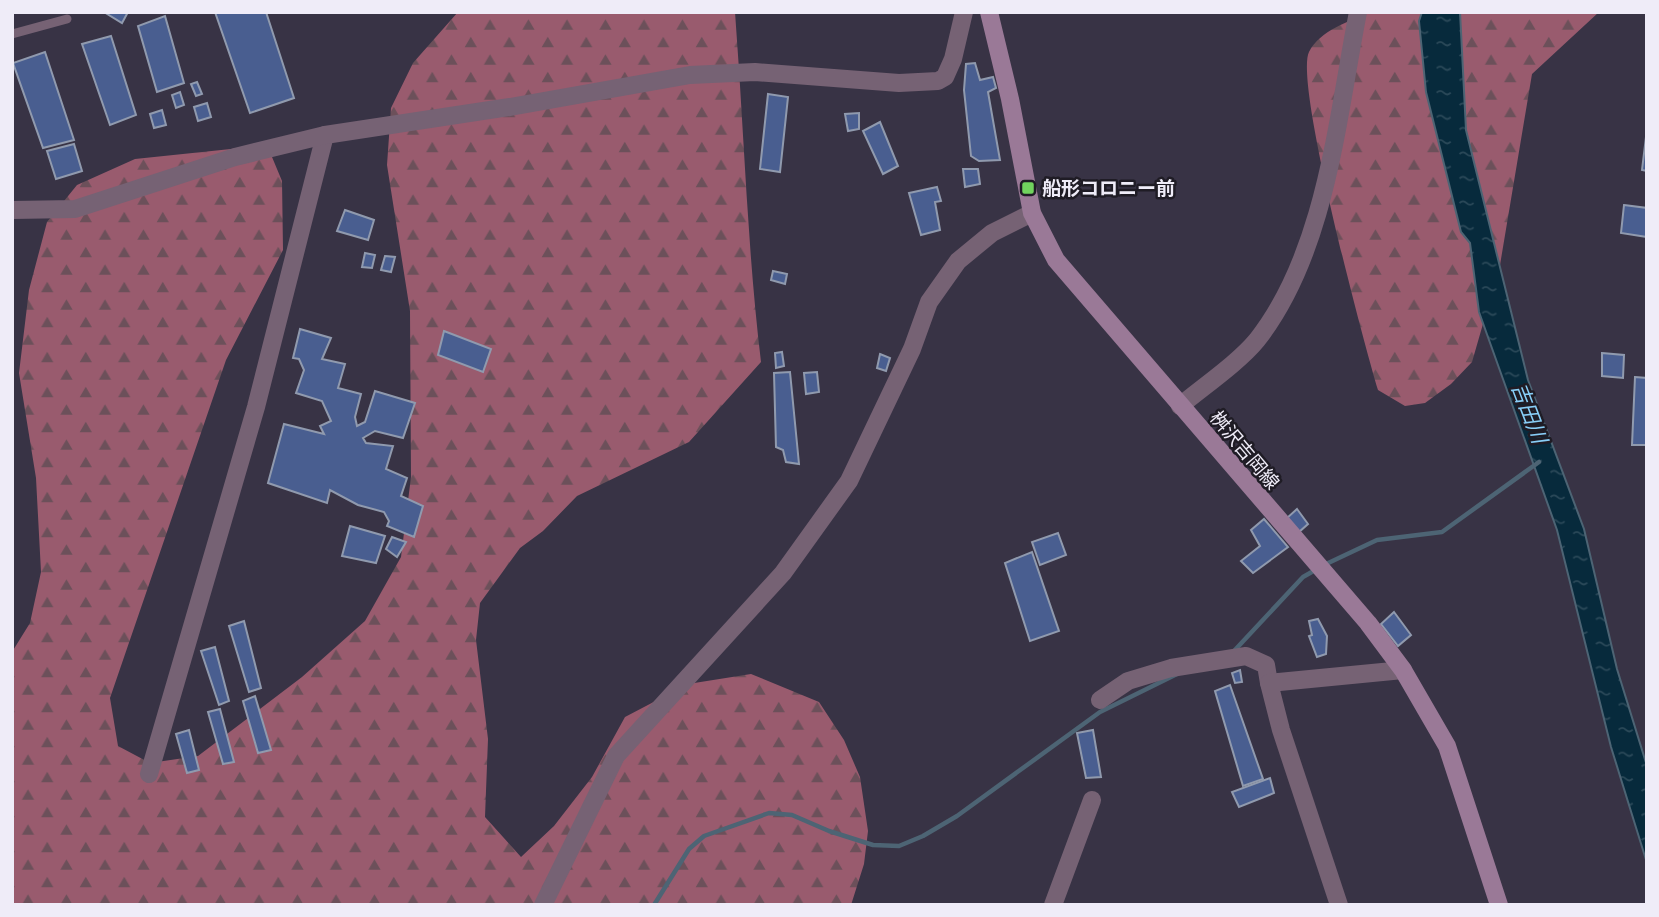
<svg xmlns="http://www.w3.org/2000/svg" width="1659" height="917" font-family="'DM Sans','Noto Sans JP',sans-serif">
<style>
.forest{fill:url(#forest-firs)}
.water{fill:url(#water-ripples);stroke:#4d6474;stroke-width:2}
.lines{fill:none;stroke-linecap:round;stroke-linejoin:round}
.stream{stroke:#4d6474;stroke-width:4.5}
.building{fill:#495e90;stroke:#909aae;stroke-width:2}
.service{stroke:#766274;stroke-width:9}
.minor{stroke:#766274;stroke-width:18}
.tertiary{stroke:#766274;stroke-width:18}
.secondary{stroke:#9a7997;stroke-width:18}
.poi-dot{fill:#71d35e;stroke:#1f1c25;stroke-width:2.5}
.labels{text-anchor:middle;stroke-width:5;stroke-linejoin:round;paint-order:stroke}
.poi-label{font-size:19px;font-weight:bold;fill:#efecf8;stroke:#1f1c25;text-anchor:start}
.street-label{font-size:19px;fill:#efecf8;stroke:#1f1c25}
.water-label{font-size:21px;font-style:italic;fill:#88cff8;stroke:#1f1c25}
</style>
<defs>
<pattern id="forest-firs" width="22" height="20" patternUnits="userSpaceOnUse" patternTransform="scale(1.75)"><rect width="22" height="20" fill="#995b6e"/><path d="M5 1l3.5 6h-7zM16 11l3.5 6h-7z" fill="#6c505a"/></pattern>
<pattern id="water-ripples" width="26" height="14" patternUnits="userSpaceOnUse" patternTransform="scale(1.75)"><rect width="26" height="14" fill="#072a3c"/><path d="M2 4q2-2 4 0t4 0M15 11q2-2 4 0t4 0" fill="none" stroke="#2b4959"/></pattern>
</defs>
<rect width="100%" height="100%" fill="#383345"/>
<g class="forest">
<path d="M 458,12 L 735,12 C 744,129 747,246 761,362 L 689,442 L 577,496 L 543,531 L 520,548 L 480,603 L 476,640 L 488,739 L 485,817 L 521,857 L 554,826 L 592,777 L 625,717 L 688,684 L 751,674 L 819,702 L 844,740 L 860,777 L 868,831 L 864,864 L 851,905 L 12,905 L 12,652 L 30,623 L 41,572 L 36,478 L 19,373 L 29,290 L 47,222 L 77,185 L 135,159 L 250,147 L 272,157 L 282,181 L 283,250 L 226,360 L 110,698 L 118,746 L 150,763 L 198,756 L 302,677 L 365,621 L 401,557 L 411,477 L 410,311 L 387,165 L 391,108 L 413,63 Z"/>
<path d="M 1370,12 L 1599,12 L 1532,74 L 1500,265 L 1472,362 L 1451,384 L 1425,403 L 1405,406 L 1378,390 C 1364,344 1294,82 1309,52 C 1320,30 1349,22 1370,12 Z"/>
</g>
<polygon class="water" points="1422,12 1460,12 1466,130 1528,380 1584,529 1617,669 1647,766 1647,863 1611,747 1557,530 1479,312 1470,243 1461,232 1426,92 1419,21"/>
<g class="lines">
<g class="stream">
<polyline points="1324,565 1377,540 1442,532 1539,462"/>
<polyline points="1234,651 1303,577 1317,569"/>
<polyline points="654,905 689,849 704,836 769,813 792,815 829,831 873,845 899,846 923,836 957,816 1100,712 1177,674"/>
</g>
</g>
<g class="building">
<polygon points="104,12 128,12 122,23"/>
<polygon points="215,12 266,12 294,98 250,113"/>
<polygon points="165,16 184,83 157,92 138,26"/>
<polygon points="111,36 136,115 110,125 82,44"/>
<polygon points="45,52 74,140 43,148 13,63"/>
<polygon points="975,63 980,80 993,77 996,88 988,92 1000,160 979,161 971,156 964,90 966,64"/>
<polygon points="197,82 202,94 196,96 191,84"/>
<polygon points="180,92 184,105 176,108 172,95"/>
<polygon points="768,94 788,97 780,172 760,169"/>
<polygon points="207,103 211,117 198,121 194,107"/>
<polygon points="162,110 166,125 154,128 150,114"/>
<polygon points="859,113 859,129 848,131 845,114"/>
<polygon points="880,122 898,166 883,174 863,131"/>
<polygon points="1646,137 1647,138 1647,171 1642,170"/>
<polygon points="74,144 82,171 56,179 47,151"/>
<polygon points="963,169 978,169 980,184 965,187"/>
<polygon points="937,187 941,201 935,202 940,230 921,235 909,193"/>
<polygon points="1624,205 1647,208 1647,237 1621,233"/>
<polygon points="345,210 374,220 368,240 337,231"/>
<polygon points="365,253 375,255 372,268 362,267"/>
<polygon points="385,256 395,257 391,272 381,270"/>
<polygon points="773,271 787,274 785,284 771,280"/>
<polygon points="300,329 331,338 322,359 345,364 338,388 361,394 355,417 357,426 365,422 375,391 415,403 403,438 375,431 363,438 366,443 393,446 386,469 407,478 401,496 423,506 414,537 387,526 389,521 384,512 358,505 330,490 327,503 268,483 284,424 324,434 320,426 331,421 322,401 296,393 304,370 299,359 293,358"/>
<polygon points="444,331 491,349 483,372 438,355"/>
<polygon points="782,352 784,366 776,368 775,353"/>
<polygon points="1602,353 1624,355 1623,378 1602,376"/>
<polygon points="880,354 890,358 886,371 877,368"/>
<polygon points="790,372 799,464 786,462 783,450 776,447 774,373"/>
<polygon points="817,372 819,392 806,394 804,373"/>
<polygon points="1635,377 1647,378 1647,445 1632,445"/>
<polygon points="1297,509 1308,524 1299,532 1287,518"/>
<polygon points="1264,519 1288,547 1253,573 1241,561 1260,546 1251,530"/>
<polygon points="350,526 385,536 376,563 342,556"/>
<polygon points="1058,533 1066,555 1040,565 1032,542"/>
<polygon points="392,537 406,542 397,557 386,549"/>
<polygon points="1032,552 1059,631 1030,641 1005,563"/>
<polygon points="1394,612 1411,635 1398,646 1381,624"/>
<polygon points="1318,619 1327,636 1326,654 1317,657 1309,636 1312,635 1309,621"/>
<polygon points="244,621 261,688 249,692 229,626"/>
<polygon points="215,647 229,701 219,705 201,651"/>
<polygon points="1240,670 1242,682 1235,683 1232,673"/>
<polygon points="1230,685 1263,779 1243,786 1215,691"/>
<polygon points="255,696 271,750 258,753 243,701"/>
<polygon points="220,709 234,762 223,764 208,712"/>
<polygon points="189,730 199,770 187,773 176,734"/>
<polygon points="1093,730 1101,777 1086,778 1077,733"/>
<polygon points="1270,778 1274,793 1239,807 1232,792"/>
</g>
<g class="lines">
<polyline class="service" points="12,34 67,19"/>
<g class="minor">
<polyline points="1100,700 1128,681 1171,668 1246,656 1266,665 1269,683"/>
<polyline points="149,774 256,407 325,135"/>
<polyline points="543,905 616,756 783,573 849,481 912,349 929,302 958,261 992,233 1032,213"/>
<polyline points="1053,905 1092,800"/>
<polyline points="1339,905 1281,730 1269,683 1403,670"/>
</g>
<g class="tertiary">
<polyline points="12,210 75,209 235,157 325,135 510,107 690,75 755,72 899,83 938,81 945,77 953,59 964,12"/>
<path d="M 1180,406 C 1204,386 1238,363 1257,340 C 1326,252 1337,119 1358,12"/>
</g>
<polyline class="secondary" points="989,12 1010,99 1032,213 1056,260 1368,623 1403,670 1447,746 1499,905"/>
</g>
<rect class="poi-dot" x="1021" y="181" width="14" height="14" rx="3.5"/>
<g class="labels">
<g class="poi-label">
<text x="1042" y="195">船形コロニー前</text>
</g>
<g class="street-label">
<text transform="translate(1245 450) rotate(50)" y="7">桝沢吉岡線</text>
</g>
<g class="water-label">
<text transform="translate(1529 413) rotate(69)" y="7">吉田川</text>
</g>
</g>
<rect width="1659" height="917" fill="none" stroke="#efecf8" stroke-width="28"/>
</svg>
